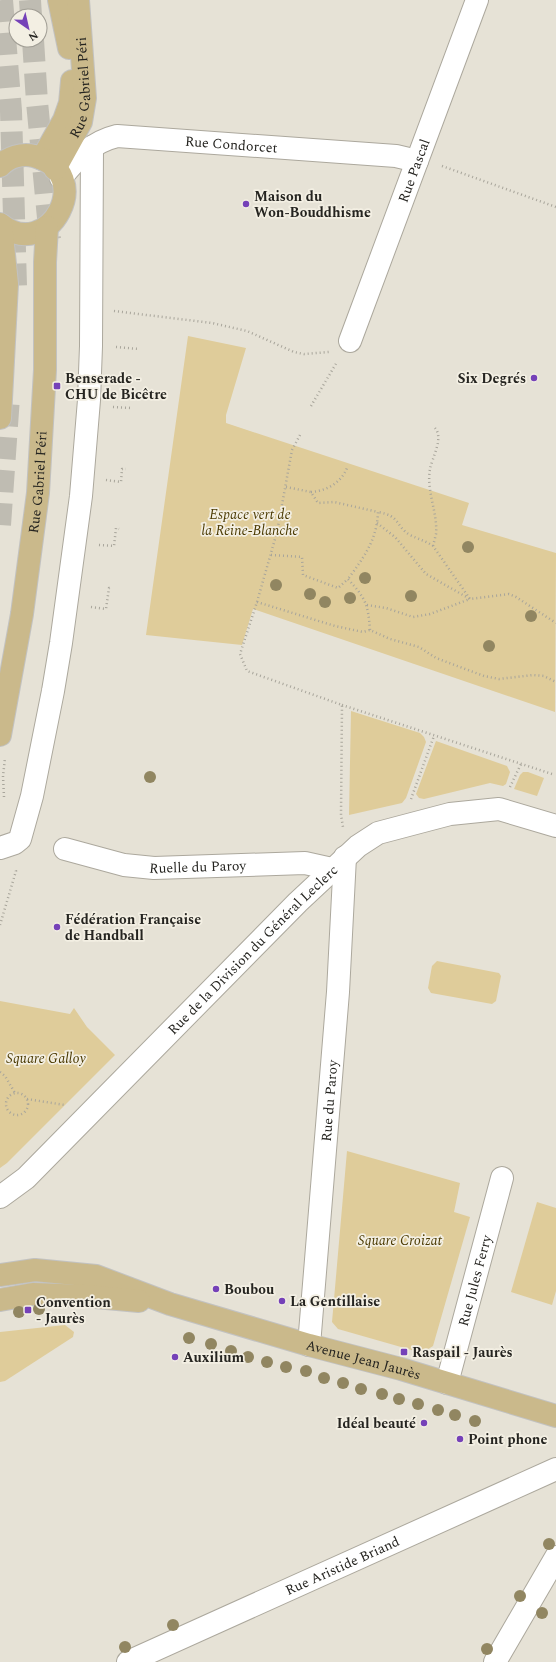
<svg xmlns="http://www.w3.org/2000/svg" width="556" height="1662" font-family="Spectral,serif">
<style>
.green{fill:#dfcc9a}
.lines{fill:none;stroke-linecap:round;stroke-linejoin:round}
.highway-tunnel{stroke:#bfbcb2;stroke-width:22;stroke-dasharray:22 11;stroke-linecap:butt}
.minor-casing{stroke:#aca89d;stroke-width:24}
.major-casing{stroke:#c2c2c1;stroke-width:24}
.path{stroke:#a8a59b;stroke-width:2.5;stroke-dasharray:1 3;stroke-linecap:butt}
.minor{stroke:#fff;stroke-width:22}
.major{stroke:#cab98b;stroke-width:22}
.tree{fill:#918661}
.poi-dot{fill:#7541b8;stroke:#f3efe3;stroke-width:1.5}
.labels{text-anchor:middle;stroke-width:3.5;stroke-linejoin:round;paint-order:stroke}
.street-label{font-size:14px;fill:#252420;stroke:#f3efe3}
.poi-label{font-size:14px;font-weight:bold;fill:#252420;stroke:#f3efe3;text-anchor:start}
.park-label{font-size:14px;font-style:italic;fill:#4b3a02;stroke:#f3efe3}
</style>
<rect width="100%" height="100%" fill="#e6e2d6"/>
<g class="green">
<polygon points="188,336 246,348 226,415 226,423 469,503 462,525 556,553 555,712 253,609 242,645 146,635"/>
<polygon points="351,711 420,733 424,737 426,742 406,798 402,803 349,815"/>
<polygon points="436,741 507,766 510,772 506,784 503,786 490,783 424,799 419,798 416,794"/>
<polygon points="523,772 528,772 544,778 537,796 514,789 520,775"/>
<polygon points="437,961 499,973 501,976 496,1001 492,1004 431,993 428,988 432,966"/>
<polygon points="0,1001 70,1014 74,1008 87,1027 115,1055 7,1163 0,1168"/>
<polygon points="347,1151 460,1183 454,1212 470,1217 433,1346 422,1353 338,1329 332,1322"/>
<polygon points="537,1202 556,1208 556,1291 552,1305 511,1292"/>
<polygon points="65,1325 74,1332 73,1337 5,1381 0,1382 0,1332"/>
</g>
<g class="lines">
<g class="highway-tunnel">
<polyline points="2,0 11,111 16,286"/>
<polyline points="30,0 31,16"/>
<polyline points="33,40 37,102 50,239"/>
<polyline points="0,525 9,397"/>
</g>
<g class="minor-casing">
<g id="minor">
<path id="s1" d="M 61,178 C 77,158 92,142 117,136 L 396,156 L 417,161"/>
<path id="s2" d="M 350,341 C 393,228 434,114 477,0"/>
<polyline points="0,848 15,843 20,839 32,796 53,691 61,643 81,496 89,400 91,346 92,147"/>
<path id="s3" d="M 65,849 L 124,865 L 154,868 L 305,863 L 332,869"/>
<path id="s4" d="M 0,1197 L 26,1178 L 298,902 L 358,846 L 378,833 L 412,824 L 450,814 L 499,809 L 556,826"/>
<path id="s5" d="M 309,1345 L 338,992 L 345,857"/>
<path id="s6" d="M 447,1383 L 502,1178"/>
<path id="s7" d="M 128,1662 L 556,1469"/>
<polyline points="495,1662 556,1557"/>
</g>
</g>
<g class="major-casing">
<g id="major">
<polyline points="59,0 69,48"/>
<polyline points="42,159 64,120 70,103 72,81"/>
<path d="M 0,166 C 8,157 22,153 34,156 C 98,173 49,264 0,224"/>
<path id="s8" d="M 55,169 L 81,122 L 85,98 L 78,0"/>
<polyline points="0,418 7,284 1,225"/>
<path id="s9" d="M 0,735 L 22,614 L 38,493 L 45,370 L 45,262 L 47,227"/>
<path id="s10" d="M 0,1275 L 35,1270 L 96,1276 L 170,1304 L 309,1345 L 401,1369 L 556,1416"/>
<polyline points="0,1300 33,1294 85,1296 139,1301"/>
</g>
</g>
<g class="path">
<polyline points="442,166 556,207"/>
<polyline points="114,311 212,323 247,331 294,352 304,354 329,352"/>
<polyline points="116,347 139,349"/>
<polyline points="311,406 337,362"/>
<polyline points="113,407 132,408"/>
<polyline points="300,435 292,450 277,532 257,602 240,654 247,671 342,705 341,815 343,827"/>
<polyline points="106,480 121,482 122,469 126,469"/>
<path d="M 286,487 L 311,492 L 318,503 L 334,502 L 378,512 C 377,540 364,557 348,579"/>
<path d="M 311,492 C 326,491 341,483 347,468"/>
<polyline points="377,523 395,537 426,574 470,599 509,594 516,597 556,623"/>
<polyline points="99,545 114,546 116,528 119,529"/>
<path d="M 433,546 C 434,542 435,538 436,534 C 438,513 426,491 430,469 C 432,458 444,438 435,428"/>
<path d="M 271,555 L 302,557 L 303,575 L 338,588 L 348,579 C 366,599 368,604 370,630"/>
<polyline points="257,602 335,626 363,632 370,630 390,639 419,647 436,658 484,676 499,679 533,675 544,676 556,682"/>
<path d="M 367,605 L 386,608 L 413,617 L 430,614 L 470,599 L 433,546 C 426,541 418,539 410,535 C 395,526 401,516 378,512"/>
<polyline points="91,607 106,609 109,588 112,588"/>
<polyline points="342,705 552,774"/>
<polyline points="510,787 521,764"/>
<polyline points="4,797 3,776 5,758"/>
<polyline points="411,799 434,736"/>
<polyline points="0,925 16,871 15,868"/>
<polyline points="0,1072 5,1076 15,1093"/>
<circle cx="17" cy="1104" r="11"/>
<polyline points="27,1099 65,1105"/>
</g>
<use href="#minor" class="minor"/>
<use href="#major" class="major"/>
</g>
<g class="tree">
<circle cx="468" cy="547" r="6"/>
<circle cx="365" cy="578" r="6"/>
<circle cx="276" cy="585" r="6"/>
<circle cx="310" cy="594" r="6"/>
<circle cx="411" cy="596" r="6"/>
<circle cx="350" cy="598" r="6"/>
<circle cx="325" cy="602" r="6"/>
<circle cx="531" cy="616" r="6"/>
<circle cx="489" cy="646" r="6"/>
<circle cx="150" cy="777" r="6"/>
<circle cx="39" cy="1309" r="6"/>
<circle cx="19" cy="1312" r="6"/>
<circle cx="189" cy="1338" r="6"/>
<circle cx="211" cy="1344" r="6"/>
<circle cx="231" cy="1351" r="6"/>
<circle cx="248" cy="1357" r="6"/>
<circle cx="267" cy="1362" r="6"/>
<circle cx="286" cy="1367" r="6"/>
<circle cx="306" cy="1371" r="6"/>
<circle cx="324" cy="1378" r="6"/>
<circle cx="343" cy="1383" r="6"/>
<circle cx="361" cy="1389" r="6"/>
<circle cx="382" cy="1394" r="6"/>
<circle cx="399" cy="1399" r="6"/>
<circle cx="418" cy="1404" r="6"/>
<circle cx="438" cy="1410" r="6"/>
<circle cx="455" cy="1415" r="6"/>
<circle cx="475" cy="1421" r="6"/>
<circle cx="549" cy="1544" r="6"/>
<circle cx="520" cy="1596" r="6"/>
<circle cx="542" cy="1613" r="6"/>
<circle cx="173" cy="1625" r="6"/>
<circle cx="125" cy="1647" r="6"/>
<circle cx="487" cy="1649" r="6"/>
</g>
<g class="poi-dot">
<circle cx="246" cy="204" r="4"/>
<circle cx="534" cy="378" r="4"/>
<rect x="53" y="382" width="8" height="8" rx="2"/>
<circle cx="57" cy="927" r="4"/>
<circle cx="216" cy="1289" r="4"/>
<circle cx="282" cy="1301" r="4"/>
<rect x="24" y="1306" width="8" height="8" rx="2"/>
<rect x="400" y="1348" width="8" height="8" rx="2"/>
<circle cx="175" cy="1357" r="4"/>
<circle cx="424" cy="1423" r="4"/>
<circle cx="460" cy="1439" r="4"/>
</g>
<g class="labels">
<g class="street-label">
<text dy="5" stroke="none"><textPath href="#s8" startOffset="88">Rue Gabriel Péri</textPath></text>
<text dy="5" stroke="none"><textPath href="#s1" startOffset="186">Rue Condorcet</textPath></text>
<text dy="5" stroke="none"><textPath href="#s2" startOffset="182">Rue Pascal</textPath></text>
<text dy="5" stroke="none"><textPath href="#s9" startOffset="256">Rue Gabriel Péri</textPath></text>
<text dy="5" stroke="none"><textPath href="#s3" startOffset="135">Ruelle du Paroy</textPath></text>
<text dy="5" stroke="none"><textPath href="#s4" startOffset="354">Rue de la Division du Général Leclerc</textPath></text>
<text dy="5" stroke="none"><textPath href="#s5" startOffset="245">Rue du Paroy</textPath></text>
<text dy="5" stroke="none"><textPath href="#s6" startOffset="106">Rue Jules Ferry</textPath></text>
<text dy="5" stroke="none"><textPath href="#s10" startOffset="377">Avenue Jean Jaurès</textPath></text>
<text dy="5" stroke="none"><textPath href="#s7" startOffset="235">Rue Aristide Briand</textPath></text>
</g>
<g class="poi-label">
<text x="254" y="201">Maison du<tspan x="254" dy="16">Won-Bouddhisme</tspan></text>
<text x="65" y="383">Benserade -<tspan x="65" dy="16">CHU de Bicêtre</tspan></text>
<text x="526" y="383" text-anchor="end">Six Degrés</text>
<text x="65" y="924">Fédération Française<tspan x="65" dy="16">de Handball</tspan></text>
<text x="224" y="1294">Boubou</text>
<text x="290" y="1306">La Gentillaise</text>
<text x="36" y="1307">Convention<tspan x="36" dy="16">- Jaurès</tspan></text>
<text x="412" y="1357">Raspail - Jaurès</text>
<text x="183" y="1362">Auxilium</text>
<text x="416" y="1428" text-anchor="end">Idéal beauté</text>
<text x="468" y="1444">Point phone</text>
</g>
<g class="park-label">
<text x="250" y="519">Espace vert de<tspan x="250" dy="16">la Reine-Blanche</tspan></text>
<text x="46" y="1063">Square Galloy</text>
<text x="400" y="1245">Square Croizat</text>
</g>
</g>
<g transform="translate(28 28) rotate(146)"><circle r="19" fill="#f3efe3" stroke="#a19e95"/>
<path d="M0-3L7 15L0 10L-7 15Z" fill="#7541b8"/>
<text y="-6" font-size="11" font-weight="bold" text-anchor="middle" fill="#252420">N</text>
</g>
</svg>
